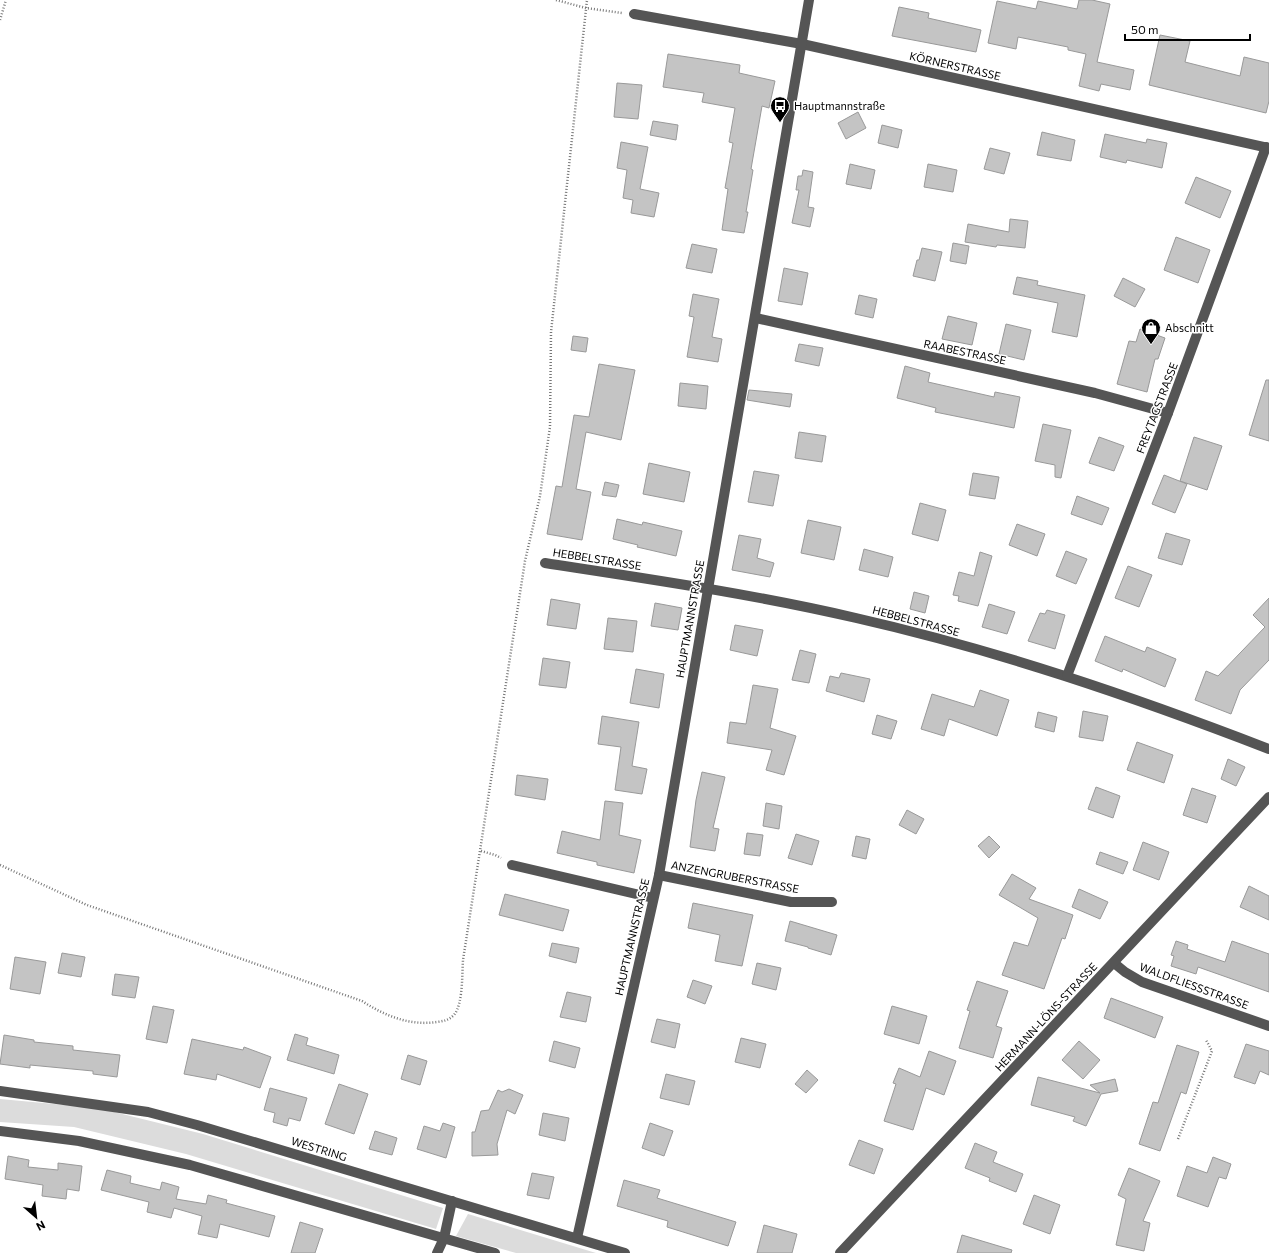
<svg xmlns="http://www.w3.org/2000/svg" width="1269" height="1253" font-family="Commissioner,sans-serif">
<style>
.green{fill:#dcdcdc}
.building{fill:#c4c4c4;stroke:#999}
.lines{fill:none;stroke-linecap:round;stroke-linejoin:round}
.path{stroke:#777;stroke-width:2.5;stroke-dasharray:1 2;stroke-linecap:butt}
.minor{stroke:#555;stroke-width:10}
.labels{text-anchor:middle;stroke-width:3;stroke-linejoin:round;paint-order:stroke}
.street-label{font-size:11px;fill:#000;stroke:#fff}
.poi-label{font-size:11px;fill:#000;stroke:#fff;text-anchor:start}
</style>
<rect width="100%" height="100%" fill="#fff"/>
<g class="green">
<polygon points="0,1099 98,1108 203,1134 443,1208 436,1229 186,1154 74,1127 0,1122"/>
<polygon points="468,1214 596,1253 516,1253 456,1236"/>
</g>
<g class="building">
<polygon points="1079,0 1092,0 1110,4 1097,62 1134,70 1130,90 1101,84 1099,91 1079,86 1086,54 1068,50 1068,47 1018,37 1016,49 988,43 997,1 1036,9 1038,1 1077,9"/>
<polygon points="899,7 929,13 928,18 981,30 976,52 892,36"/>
<polygon points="1160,35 1190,41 1185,62 1240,76 1244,57 1269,63 1269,101 1266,113 1149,85"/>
<polygon points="668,54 740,65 739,73 775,81 769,108 762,106 751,169 753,170 746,212 748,212 744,233 722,230 728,189 725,188 733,143 729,142 735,108 702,102 704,93 663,87"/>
<polygon points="617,83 642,85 638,119 614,117"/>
<polygon points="858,112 866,128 846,139 838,123"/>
<polygon points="653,121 678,125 676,140 650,135"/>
<polygon points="882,125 902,130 898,148 878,143"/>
<polygon points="1042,132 1075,140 1071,161 1037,155"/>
<polygon points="1105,134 1146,143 1147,139 1167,143 1162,168 1127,160 1126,163 1100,157"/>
<polygon points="621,142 648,147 640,189 659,193 654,217 631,213 633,200 623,198 627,170 617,168"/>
<polygon points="990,148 1010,153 1004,174 984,169"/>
<polygon points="850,164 875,170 871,189 846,184"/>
<polygon points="928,164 957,170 953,192 924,187"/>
<polygon points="803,170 813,172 808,207 814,208 810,227 792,223 799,190 796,190 798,176 802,176"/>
<polygon points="1196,177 1231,191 1220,218 1185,203"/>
<polygon points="1010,219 1028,221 1025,248 997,245 996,247 965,242 968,224 1009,232"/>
<polygon points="1176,237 1210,250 1198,283 1164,270"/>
<polygon points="953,243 969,246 966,264 950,261"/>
<polygon points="692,244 717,249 712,273 686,268"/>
<polygon points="922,248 942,252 935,281 913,276 917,260 919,260"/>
<polygon points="784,268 808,273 802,305 778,301"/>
<polygon points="1017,277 1038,281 1037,285 1085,295 1077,337 1052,332 1058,303 1013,294"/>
<polygon points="1123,278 1145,289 1135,307 1114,296"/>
<polygon points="693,294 719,299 712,337 722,339 718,362 687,357 694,317 689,316"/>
<polygon points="859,295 877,299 873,318 855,314"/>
<polygon points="948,316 977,323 972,345 942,339"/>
<polygon points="1006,324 1031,330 1024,360 999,354"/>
<polygon points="1140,329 1165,338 1158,359 1155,359 1147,392 1117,384 1129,341 1136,342"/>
<polygon points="573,336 588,338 586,352 571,350"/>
<polygon points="799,344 823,348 819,366 795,361"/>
<polygon points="599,364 635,370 621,440 586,432 576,489 591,492 582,540 547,534 556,486 562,487 574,415 589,417"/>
<polygon points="905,366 930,373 928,382 994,397 995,392 1020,397 1014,428 935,412 936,408 897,398"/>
<polygon points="1266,380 1269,380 1269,441 1249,435"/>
<polygon points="680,383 708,386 706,409 678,406"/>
<polygon points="749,390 792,394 790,407 747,400"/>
<polygon points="1043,424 1071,430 1061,478 1055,477 1055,465 1035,461"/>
<polygon points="799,432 826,436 822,462 795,458"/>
<polygon points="1099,437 1124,446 1114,471 1089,463"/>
<polygon points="1194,437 1222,446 1207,490 1180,481"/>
<polygon points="649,463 690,472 684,502 643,494"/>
<polygon points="754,471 779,475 773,506 748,502"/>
<polygon points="973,473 999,477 995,499 969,495"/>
<polygon points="1164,475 1187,484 1175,513 1152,504"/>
<polygon points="605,482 619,485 616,497 602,495"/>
<polygon points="1077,496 1109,508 1102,525 1071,514"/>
<polygon points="920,503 946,510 938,541 912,534"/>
<polygon points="617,519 642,525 643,522 682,531 676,556 637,547 638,545 613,539"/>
<polygon points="808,520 841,527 834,560 801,553"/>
<polygon points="1017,524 1045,534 1037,556 1009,545"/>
<polygon points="1166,533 1190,540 1182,565 1158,558"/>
<polygon points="739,535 761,539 757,558 774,563 770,577 732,570"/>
<polygon points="864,549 893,557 888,577 859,570"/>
<polygon points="1066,551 1087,559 1076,584 1056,576"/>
<polygon points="980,552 992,556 978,606 958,601 959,596 953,595 959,572 974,576"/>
<polygon points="1128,566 1152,575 1139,607 1115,598"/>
<polygon points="914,592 929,596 925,613 910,609"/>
<polygon points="1269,598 1269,660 1240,690 1231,714 1195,700 1206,671 1218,676 1265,627 1253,615"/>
<polygon points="551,599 580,604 576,629 547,625"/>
<polygon points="655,603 682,608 678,630 651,626"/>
<polygon points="989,604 1015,612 1007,634 982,627"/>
<polygon points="1047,610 1065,615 1055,649 1028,641 1040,613 1045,614"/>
<polygon points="608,618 637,621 633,652 604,649"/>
<polygon points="735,625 763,630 757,656 730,650"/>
<polygon points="1105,636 1145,652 1147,647 1176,659 1165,687 1123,669 1122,672 1095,661"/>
<polygon points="800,650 816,654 809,683 792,680"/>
<polygon points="543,658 570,662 566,688 539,685"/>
<polygon points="636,669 664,674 659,708 630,703"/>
<polygon points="841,673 870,679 864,702 826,691 830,676 839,678"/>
<polygon points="753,685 778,689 770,728 796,736 784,775 766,770 772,750 727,743 730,722 746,724"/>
<polygon points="980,690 1009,700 997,736 949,719 944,736 921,729 932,694 974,707"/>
<polygon points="1083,711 1108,716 1103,741 1079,737"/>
<polygon points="1038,712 1057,717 1054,732 1035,727"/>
<polygon points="877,715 897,721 891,739 872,734"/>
<polygon points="602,716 639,722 632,766 647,769 642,794 615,790 621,747 598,744"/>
<polygon points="1137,742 1173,755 1164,783 1127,770"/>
<polygon points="1228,759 1245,767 1236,786 1221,779"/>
<polygon points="702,772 725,777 713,828 719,829 715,851 690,847 696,800"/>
<polygon points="517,775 548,779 545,800 515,795"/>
<polygon points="1096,787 1120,796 1113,818 1088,809"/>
<polygon points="1192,788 1216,796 1207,823 1183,815"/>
<polygon points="605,801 623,803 619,835 641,840 634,873 597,865 597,862 557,853 562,831 600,840"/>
<polygon points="766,803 782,806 779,829 763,826"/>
<polygon points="907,810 924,819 916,834 899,825"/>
<polygon points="747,833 763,835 760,856 744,854"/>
<polygon points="796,834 819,841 812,865 788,858"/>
<polygon points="856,836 870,839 866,859 852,856"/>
<polygon points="989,836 1000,847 989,858 978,846"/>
<polygon points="1143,842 1169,852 1159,880 1133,870"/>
<polygon points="1100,852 1128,862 1123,874 1096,864"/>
<polygon points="1012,874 1036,888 1029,899 1073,915 1065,939 1062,938 1044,989 1002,975 1014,942 1028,946 1038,918 999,895"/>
<polygon points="1249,886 1269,896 1269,920 1240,907"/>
<polygon points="1079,889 1108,902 1100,919 1072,907"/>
<polygon points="505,894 569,910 563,931 499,915"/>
<polygon points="693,903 753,915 742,966 715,961 720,935 688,928"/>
<polygon points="790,921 837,935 831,955 808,948 808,947 785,941"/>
<polygon points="1176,941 1188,945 1187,949 1225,962 1232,941 1269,954 1269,992 1198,967 1196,974 1171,966 1174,956 1171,955"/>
<polygon points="552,943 579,948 576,963 549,956"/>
<polygon points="62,953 85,957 81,977 58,973"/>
<polygon points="15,957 46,962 40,994 10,989"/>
<polygon points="757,963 781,968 776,990 752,984"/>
<polygon points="115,974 139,977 135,998 112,995"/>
<polygon points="693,980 712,986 705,1004 687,997"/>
<polygon points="977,981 1008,991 996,1026 1002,1028 993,1058 959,1048 970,1011 967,1010"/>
<polygon points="567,992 591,997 586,1022 560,1017"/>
<polygon points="1111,998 1163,1017 1155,1038 1104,1018"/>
<polygon points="153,1006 174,1010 167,1043 146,1039"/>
<polygon points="892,1006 927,1016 919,1044 884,1034"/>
<polygon points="657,1019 680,1024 675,1048 651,1042"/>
<polygon points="295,1034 308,1038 306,1045 339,1055 334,1074 287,1060"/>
<polygon points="4,1035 34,1040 34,1042 73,1046 73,1050 120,1055 117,1077 93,1074 93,1071 30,1065 30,1068 0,1064"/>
<polygon points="741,1038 766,1044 760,1068 735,1062"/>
<polygon points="192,1039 243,1050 244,1047 271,1057 260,1088 217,1074 216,1080 184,1074"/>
<polygon points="554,1041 580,1048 575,1068 549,1061"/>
<polygon points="1079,1041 1100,1060 1083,1079 1062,1060"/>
<polygon points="1246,1044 1269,1051 1269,1075 1260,1071 1255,1084 1234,1077"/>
<polygon points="1177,1045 1199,1052 1186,1094 1181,1092 1160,1151 1139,1144 1153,1102 1158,1103"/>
<polygon points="929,1051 956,1061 944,1095 926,1088 913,1130 884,1121 896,1084 893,1083 899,1068 920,1077"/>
<polygon points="408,1055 427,1061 420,1085 401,1079"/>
<polygon points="807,1070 818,1080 806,1093 795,1084"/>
<polygon points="666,1074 695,1081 689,1105 660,1098"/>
<polygon points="1038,1077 1100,1093 1090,1085 1115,1079 1118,1091 1101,1094 1086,1126 1073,1121 1075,1117 1031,1105"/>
<polygon points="339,1084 368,1094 354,1134 325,1124"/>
<polygon points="270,1088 307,1098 300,1121 289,1118 287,1126 273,1122 275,1113 264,1110"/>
<polygon points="509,1089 523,1095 515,1114 507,1110 497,1144 498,1155 472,1156 472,1132 475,1132 481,1111 489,1110 498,1090 502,1092"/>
<polygon points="543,1113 569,1118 565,1141 539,1135"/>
<polygon points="443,1123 455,1127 446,1158 417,1149 424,1126 440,1131"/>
<polygon points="650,1123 673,1131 664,1156 642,1148"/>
<polygon points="375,1131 397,1138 392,1155 369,1149"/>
<polygon points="859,1140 883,1149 874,1174 849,1165"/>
<polygon points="975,1143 997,1152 993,1162 1023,1174 1016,1192 989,1181 990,1178 965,1168"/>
<polygon points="8,1156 29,1160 28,1167 58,1170 58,1163 82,1166 79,1191 67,1189 66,1199 42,1196 43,1185 5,1179"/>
<polygon points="1213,1157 1231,1164 1226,1179 1219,1177 1208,1207 1177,1196 1187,1166 1207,1173"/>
<polygon points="1129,1168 1160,1181 1143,1221 1150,1223 1144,1251 1116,1245 1126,1199 1118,1195"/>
<polygon points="107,1170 131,1176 130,1183 160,1190 162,1182 179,1187 176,1199 206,1204 208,1195 227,1200 226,1203 275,1216 269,1237 220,1224 217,1238 198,1234 202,1216 174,1208 171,1218 147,1212 149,1202 101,1190"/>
<polygon points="532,1173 554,1177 549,1199 527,1195"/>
<polygon points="624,1180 660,1190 657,1198 736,1222 728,1246 667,1227 668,1221 617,1206"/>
<polygon points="1034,1195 1060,1205 1050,1234 1023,1224"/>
<polygon points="300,1222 323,1229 315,1253 291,1253"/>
<polygon points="764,1225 797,1234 792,1253 757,1253"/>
<polygon points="962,1235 1012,1250 1011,1253 957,1253"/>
</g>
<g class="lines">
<g class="path">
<polyline points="556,0 586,8 622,13"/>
<polyline points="0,20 6,0"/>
<polyline points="481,851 495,855 501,858"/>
<path d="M 0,865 L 87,905 L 362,1001 C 385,1016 410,1026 437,1022 C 444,1021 449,1020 454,1015 C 463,1004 462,975 463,960 L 525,561 L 540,496 L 550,427 L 551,332 L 587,0"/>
<polyline points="1178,1139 1212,1051 1206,1040"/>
</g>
<g class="minor">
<polyline points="634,14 802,44 1269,148"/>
<polyline points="756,318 1095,393 1168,413"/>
<path d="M 545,563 C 649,579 753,594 856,618 C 997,650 1134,697 1269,749"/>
<polyline points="1067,676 1168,413 1266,147"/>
<polyline points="512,865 653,898"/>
<polyline points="659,875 791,902 832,902"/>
<polyline points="1114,963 1125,972 1142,982 1269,1026"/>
<polyline points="0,1091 148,1112 197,1125 625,1253"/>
<polyline points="0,1131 79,1141 190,1165 495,1253"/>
<polyline points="577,1238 659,875 809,0"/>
<polyline points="437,1253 444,1238 452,1201"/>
<polyline points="840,1253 1269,797"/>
</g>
</g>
<defs>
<g id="bus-pin" transform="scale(1)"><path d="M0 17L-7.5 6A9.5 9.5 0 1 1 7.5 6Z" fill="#000" stroke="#fff"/><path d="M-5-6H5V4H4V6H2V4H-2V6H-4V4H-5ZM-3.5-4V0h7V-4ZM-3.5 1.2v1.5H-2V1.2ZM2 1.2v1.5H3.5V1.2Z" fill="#fff"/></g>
<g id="shop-pin" transform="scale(1)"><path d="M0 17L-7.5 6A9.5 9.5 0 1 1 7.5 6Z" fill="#000" stroke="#fff"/><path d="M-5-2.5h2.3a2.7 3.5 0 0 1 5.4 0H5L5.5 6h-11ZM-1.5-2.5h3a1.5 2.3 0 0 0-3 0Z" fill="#fff"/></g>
</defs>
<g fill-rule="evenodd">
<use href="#bus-pin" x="780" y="106"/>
<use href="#shop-pin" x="1151" y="328"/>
</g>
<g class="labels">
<g class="street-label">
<text transform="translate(955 66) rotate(13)" y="4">KÖRNERSTRASSE</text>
<text transform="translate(965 352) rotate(12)" y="4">RAABESTRASSE</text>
<text transform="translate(1157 408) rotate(-69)" y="4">FREYTAGSTRASSE</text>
<text transform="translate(597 559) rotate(9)" y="4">HEBBELSTRASSE</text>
<text transform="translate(690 619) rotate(-80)" y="4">HAUPTMANNSTRASSE</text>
<text transform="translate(916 621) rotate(15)" y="4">HEBBELSTRASSE</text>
<text transform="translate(735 877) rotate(11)" y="4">ANZENGRUBERSTRASSE</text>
<text transform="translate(632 937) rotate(-77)" y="4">HAUPTMANNSTRASSE</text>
<text transform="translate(1194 986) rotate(20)" y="4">WALDFLIESSSTRASSE</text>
<text transform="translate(1046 1017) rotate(-47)" y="4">HERMANN-LÖNS-STRASSE</text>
<text transform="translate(319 1149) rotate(17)" y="4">WESTRING</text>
</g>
<g class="poi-label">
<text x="794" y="110">Hauptmannstraße</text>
<text x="1165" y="332">Abschnitt</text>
</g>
</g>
<g transform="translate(36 1217) rotate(152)" stroke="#ffffff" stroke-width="3" paint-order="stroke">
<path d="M0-3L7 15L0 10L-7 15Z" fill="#000000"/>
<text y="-6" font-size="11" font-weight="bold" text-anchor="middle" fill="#000000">N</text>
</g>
<path d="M1125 34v6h125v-6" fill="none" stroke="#000000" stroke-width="2"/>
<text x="1131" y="34" font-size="12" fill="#000000" stroke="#ffffff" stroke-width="3" paint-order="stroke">50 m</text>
</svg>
